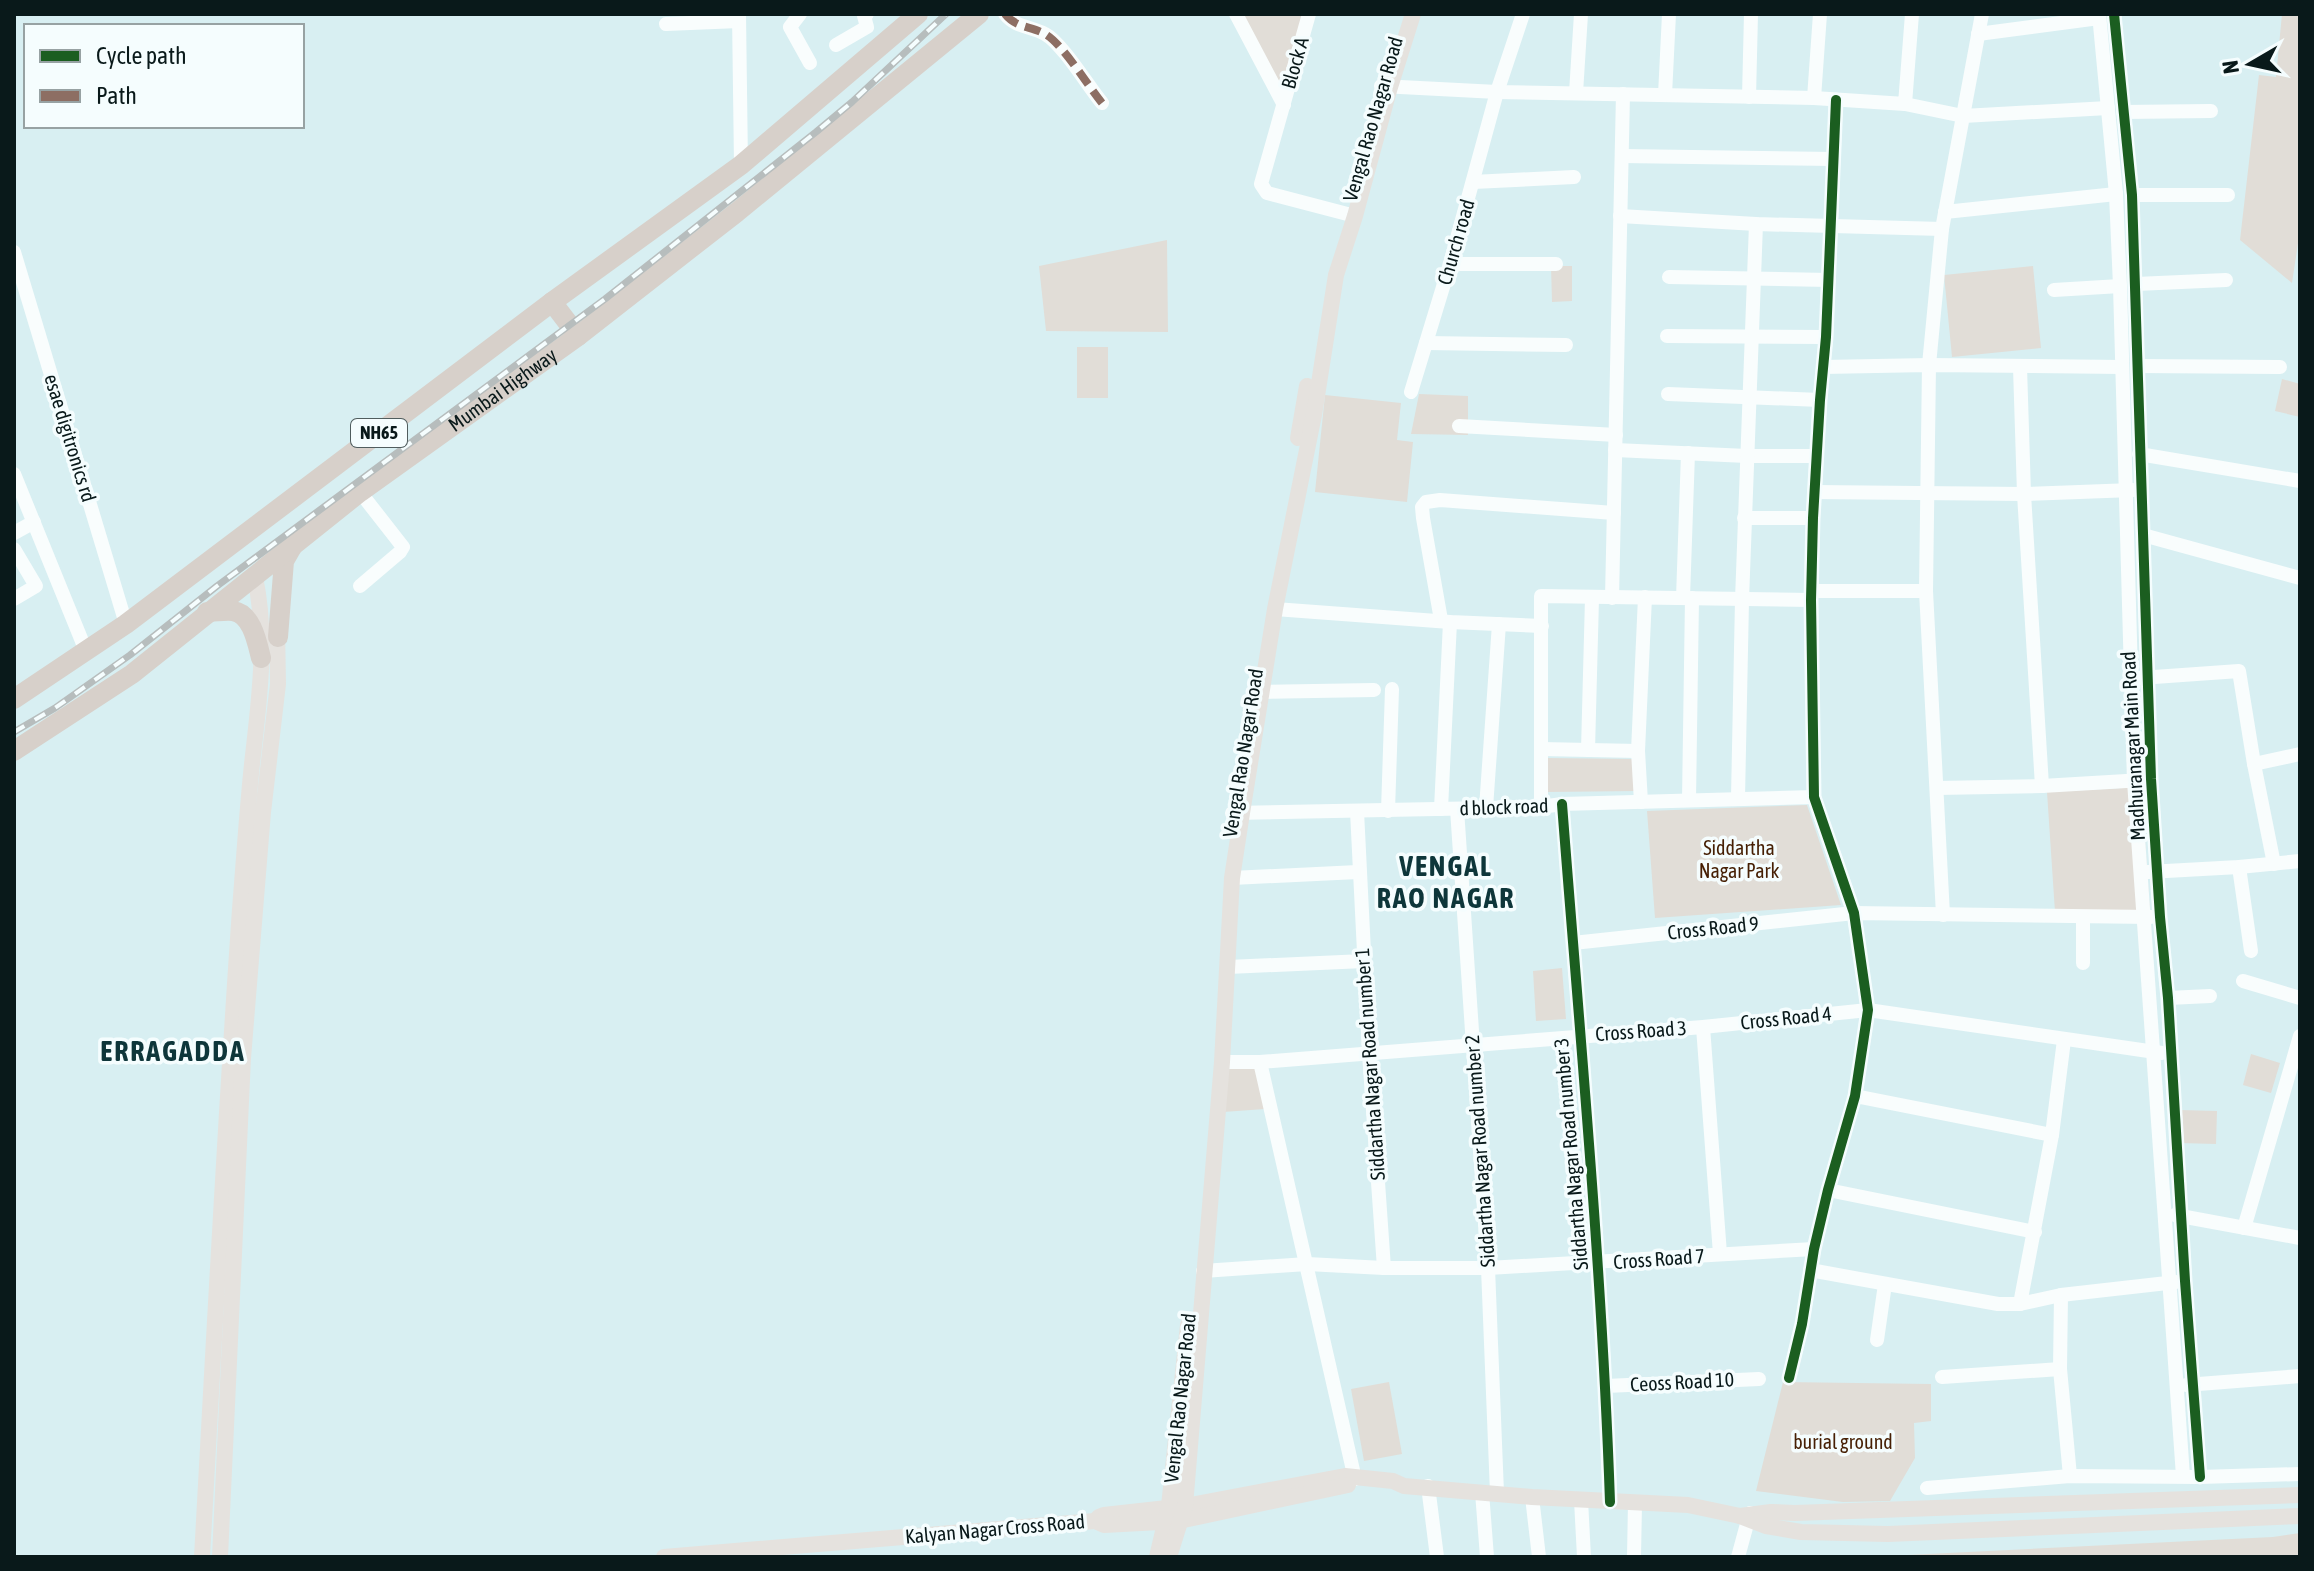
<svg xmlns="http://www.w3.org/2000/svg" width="2314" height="1571" font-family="'Asap Condensed',sans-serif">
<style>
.green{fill:#e1ddd7}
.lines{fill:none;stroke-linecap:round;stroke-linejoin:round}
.minor{stroke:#f9fdfd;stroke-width:14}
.major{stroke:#e5e2de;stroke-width:16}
.highway{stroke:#d7d0ca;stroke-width:20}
.rail-casing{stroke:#b7bdbd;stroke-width:7}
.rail{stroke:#f5fdfe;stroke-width:4;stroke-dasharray:12;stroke-linecap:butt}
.quiet{stroke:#8d6e63;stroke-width:8;stroke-dasharray:16 8;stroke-linecap:butt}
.cycleway-casing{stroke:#f5fdfe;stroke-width:15}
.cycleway{stroke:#1b5e20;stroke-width:10}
.labels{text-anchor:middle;stroke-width:7;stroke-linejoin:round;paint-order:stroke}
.shield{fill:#f5fdfe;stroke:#505d5e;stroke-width:2}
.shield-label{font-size:18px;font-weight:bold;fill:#09191a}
.street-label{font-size:20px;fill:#09191a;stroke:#f5fdfe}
.park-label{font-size:20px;fill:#461f04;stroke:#f5fdfe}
.district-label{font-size:28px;font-weight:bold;letter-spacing:2px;fill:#0e363a;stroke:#f5fdfe}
</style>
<rect width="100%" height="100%" fill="#d8eff2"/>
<g class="green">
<polygon points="1243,14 1306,14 1284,96"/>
<polygon points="2282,14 2300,14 2300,230 2292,283 2240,240 2259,75 2276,77"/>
<polygon points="1167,240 1168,332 1046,331 1039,266"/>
<polygon points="1551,266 1572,266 1572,301 1552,302"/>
<polygon points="2033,266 2041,348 1952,357 1944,275"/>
<rect x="1077" y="347" width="31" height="51"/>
<polygon points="2282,379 2300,384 2300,417 2275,411"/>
<polygon points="1419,394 1468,396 1468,435 1411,434"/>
<polygon points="1325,395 1401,403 1397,440 1413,442 1407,502 1315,492"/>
<polygon points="1544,758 1634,759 1639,791 1546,792"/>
<polygon points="2141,787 2150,912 2055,912 2047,792"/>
<polygon points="1807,805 1841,905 1655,918 1647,811"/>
<polygon points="1562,968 1566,1019 1536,1021 1533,971"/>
<polygon points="2251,1054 2280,1063 2271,1093 2243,1085"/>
<polygon points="1255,1066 1265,1109 1223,1112 1227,1067"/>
<polygon points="2180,1110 2217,1111 2216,1144 2179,1143"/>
<polygon points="1389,1382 1402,1454 1364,1461 1351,1389"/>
<polygon points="1783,1382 1931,1384 1931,1421 1914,1423 1915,1458 1890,1501 1843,1502 1756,1491"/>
<polygon points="2300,1533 2300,1557 1867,1557 2273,1537"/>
</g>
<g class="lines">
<g class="minor">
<polyline points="739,14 741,165"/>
<polyline points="800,14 790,27 810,63"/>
<path d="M 1005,14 C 1016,28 1031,26 1045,34 C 1062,43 1088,86 1102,103"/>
<polyline points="1236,14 1284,105"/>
<polyline points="1309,14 1261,184 1267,193 1355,216"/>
<polyline points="2099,14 2116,194 2120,286 2134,781 2183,1476"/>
<polyline points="2114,14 2132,195 2151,779 2160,917 2168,998 2185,1281 2200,1477"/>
<polyline points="666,24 739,21"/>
<polyline points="1978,34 2099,18"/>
<polyline points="836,45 867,27 864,16 867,14"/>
<polyline points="1381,86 1497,92 1814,98 1905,104 1912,14"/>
<polyline points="1576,93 1581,14"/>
<polyline points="1665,95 1669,14"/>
<polyline points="1749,97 1751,14"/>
<polyline points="1814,98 1820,14"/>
<polyline points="1905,104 1963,116 2108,108"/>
<polyline points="2123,112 2211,111"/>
<polyline points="1622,156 1833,159"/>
<polyline points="1473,182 1574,177"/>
<polyline points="2132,195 2228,195"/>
<polyline points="1945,212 2116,194"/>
<polyline points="1620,216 1756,224 1942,229"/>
<polyline points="14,252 126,624"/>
<polyline points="1450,264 1556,264"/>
<polyline points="1669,277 1829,280"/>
<polyline points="2136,284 2226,280"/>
<polyline points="2054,290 2120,286"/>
<polyline points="1667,336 1826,337"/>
<polyline points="1426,343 1566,345"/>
<polyline points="2138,366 2280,367"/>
<polyline points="1823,367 1929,365 2122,367"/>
<polyline points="2020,367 2024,494 2042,786"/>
<polyline points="1411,392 1450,264 1497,92 1523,14"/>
<polyline points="1668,394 1820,400"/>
<polyline points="1459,426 1616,435"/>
<polyline points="1615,450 1747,456 1816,456"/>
<polyline points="2139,454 2300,481"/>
<polyline points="14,474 86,651"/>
<polyline points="360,492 403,547 400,552 360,586"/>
<polyline points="1814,492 2024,494 2133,490"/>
<polyline points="1744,518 1813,518"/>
<polyline points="14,533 34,522"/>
<polyline points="2143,535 2300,578"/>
<polyline points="14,549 36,586 14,599"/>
<polyline points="1812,591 1926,591"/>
<polyline points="1612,598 1623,94"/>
<polyline points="1683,598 1688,453"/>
<polyline points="1275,609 1450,622 1542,626"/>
<polyline points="1441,620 1423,518 1422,507 1426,502 1440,500 1614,513"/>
<polyline points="2140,678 2239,671 2254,764 2274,864"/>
<polyline points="1261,692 1374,690"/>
<polyline points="1541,749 1638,751"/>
<polyline points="1588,750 1592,598"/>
<polyline points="2254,764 2300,754"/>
<polyline points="1937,788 2042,786 2143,780"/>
<polyline points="1738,798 1742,600 1756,224"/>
<polyline points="1689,800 1692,598"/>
<polyline points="1641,802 1638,751 1645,597"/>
<path d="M 1562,804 C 1580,1037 1602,1269 1610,1502"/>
<polyline points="1541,807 1541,596 1811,600"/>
<polyline points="1486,808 1499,624"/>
<polyline points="1441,809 1450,622"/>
<polyline points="1457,809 1488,1268 1497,1493"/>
<polyline points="1357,811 1369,1053 1384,1268"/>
<polyline points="1388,811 1392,689"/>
<polyline points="1232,813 1541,807 1562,804 1814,797"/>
<polyline points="2239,867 2251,951"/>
<polyline points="2148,872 2239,867 2300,861"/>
<polyline points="1232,878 1358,872"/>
<polyline points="1943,915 1926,591 1929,365 1942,229 1982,14"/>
<polyline points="1573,943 1854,913 2151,917"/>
<polyline points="2083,963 2083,918"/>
<polyline points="1228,967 1364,961"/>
<polyline points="2243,981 2300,998"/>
<polyline points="2168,998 2210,996"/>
<polyline points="1703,1027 1720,1254"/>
<polyline points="1222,1062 1260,1062 1355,1479"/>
<polyline points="1260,1062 1703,1027 1868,1010 2162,1053"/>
<polyline points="1855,1096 2052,1135"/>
<polyline points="1828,1190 2035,1232"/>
<polyline points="2175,1215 2300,1238"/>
<polyline points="2244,1228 2300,1036"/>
<polyline points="1810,1270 1998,1304 2020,1304 2061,1295 2176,1282"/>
<polyline points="1203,1271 1307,1264 1384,1268 1488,1268 1814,1249"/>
<polyline points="2061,1295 2060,1369 2070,1476"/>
<polyline points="2020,1304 2052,1135 2064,1040"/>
<polyline points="1877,1340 1885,1284"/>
<polyline points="1942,1377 2060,1369"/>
<polyline points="1789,1378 1802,1324 1814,1249 1828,1190 1855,1096 1868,1010 1854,913 1814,797 1811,600 1813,518 1820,400 1826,337 1836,100"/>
<polyline points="2186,1385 2300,1376"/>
<polyline points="1606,1386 1759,1379"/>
<polyline points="1428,1486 1437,1557"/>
<polyline points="1927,1488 2070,1476 2200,1477 2300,1474"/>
<polyline points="1482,1492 1487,1557"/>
<polyline points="1532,1497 1539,1557"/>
<polyline points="1581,1500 1584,1557"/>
<polyline points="1634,1557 1635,1503"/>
<polyline points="1738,1557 1750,1513"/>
</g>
<g class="major">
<polyline points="1298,438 1307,386"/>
<polyline points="1740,1516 1771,1512 1795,1513 2300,1495"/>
<polyline points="1095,1521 1099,1517 1104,1515 1185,1506 1345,1476 1393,1481 1404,1486 1532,1497 1688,1505 1740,1516 1766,1526 1801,1532 1888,1534 2300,1516"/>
<path d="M 202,1557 C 214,1341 225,1125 240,909 C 244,860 247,812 252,764 C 259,702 268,638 255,577"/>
<polyline points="220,1557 243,1058 263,812 278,684 277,627"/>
<polyline points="664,1557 1095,1521 1104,1525 1179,1521 1348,1485"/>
<polyline points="1157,1557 1169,1506 1188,1325"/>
<polyline points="1169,1557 1185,1506 1222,1062 1232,878 1242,813 1275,609 1314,415 1336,275 1355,216 1390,87 1413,14"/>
</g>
<g class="highway">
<polyline points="552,302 578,336"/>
<path d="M 207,612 C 215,612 225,610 233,611 C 252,614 257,642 261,658"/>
<polyline points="278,637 284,561 292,547"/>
<polyline points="14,699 126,624 552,302 741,165 918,14"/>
<path id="s1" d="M 14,751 L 132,674 L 360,492 L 578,336 L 737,212 L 979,14"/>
</g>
<g class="rail-casing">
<polyline id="rail" points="14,732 55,708 130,655 217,586 605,299 816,132 852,102 946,14"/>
</g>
<use href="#rail" class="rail"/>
<path class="quiet" d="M 1005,14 C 1016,28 1031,26 1045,34 C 1062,43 1088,86 1102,103"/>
<g class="cycleway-casing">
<g id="cycleway">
<polyline points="2114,14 2132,195 2151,779 2160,917 2168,998 2185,1281 2200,1477"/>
<path d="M 1562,804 C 1580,1037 1602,1269 1610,1502"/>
<polyline points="1789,1378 1802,1324 1814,1249 1828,1190 1855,1096 1868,1010 1854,913 1814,797 1811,600 1813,518 1820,400 1826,337 1836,100"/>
</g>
</g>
<use href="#cycleway" class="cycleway"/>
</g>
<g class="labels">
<rect class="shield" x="351" y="419" width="56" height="28" rx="6"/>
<g class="shield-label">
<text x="379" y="439">NH65</text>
</g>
<g class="street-label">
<text transform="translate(1295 63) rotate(-74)" y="7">Block A</text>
<text transform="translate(1373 119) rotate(-74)" y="7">Vengal Rao Nagar Road</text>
<text transform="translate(1456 242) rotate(-74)" y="7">Church road</text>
<text dy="7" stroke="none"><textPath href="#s1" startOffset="608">Mumbai Highway</textPath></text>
<text transform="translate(70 438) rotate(73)" y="7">esae digitronics rd</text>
<text transform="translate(2133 746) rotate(-93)" y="7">Madhuranagar Main Road</text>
<text transform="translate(1243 753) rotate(-81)" y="7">Vengal Rao Nagar Road</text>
<text transform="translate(1504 807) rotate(-2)" y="7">d block road</text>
<text transform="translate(1713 928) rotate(-6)" y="7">Cross Road 9</text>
<text transform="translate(1786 1018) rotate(-6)" y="7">Cross Road 4</text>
<text transform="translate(1641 1031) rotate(-4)" y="7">Cross Road 3</text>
<text transform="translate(1370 1064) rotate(-94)" y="7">Siddartha Nagar Road number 1</text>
<text transform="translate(1480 1151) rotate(-94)" y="7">Siddartha Nagar Road number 2</text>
<text transform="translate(1571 1154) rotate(-95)" y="7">Siddartha Nagar Road number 3</text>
<text transform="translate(1659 1259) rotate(-4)" y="7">Cross Road 7</text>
<text transform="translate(1682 1382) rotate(-3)" y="7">Ceoss Road 10</text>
<text transform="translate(1180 1398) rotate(-84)" y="7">Vengal Rao Nagar Road</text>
<text transform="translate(995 1529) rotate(-5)" y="7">Kalyan Nagar Cross Road</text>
</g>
<g class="park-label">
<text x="1739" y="855">Siddartha<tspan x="1739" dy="23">Nagar Park</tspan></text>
<text x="1843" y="1449">burial ground</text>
</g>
<g class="district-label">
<text x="1446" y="876">VENGAL<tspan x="1446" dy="32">RAO NAGAR</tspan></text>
<text x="173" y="1061">ERRAGADDA</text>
</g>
</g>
<rect width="2314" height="1571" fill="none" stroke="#09191a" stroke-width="32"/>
<rect x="24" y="24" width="280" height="104" fill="#f5fdfe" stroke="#97a2a3" stroke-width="2"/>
<rect x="40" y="50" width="40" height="12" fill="#1b5e20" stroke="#97a2a3" stroke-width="2"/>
<text x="96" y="64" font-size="24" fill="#09191a">Cycle path</text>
<rect x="40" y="90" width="40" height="12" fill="#8d6e63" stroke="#97a2a3" stroke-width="2"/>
<text x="96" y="104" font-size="24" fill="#09191a">Path</text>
<g transform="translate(2250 64) rotate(261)" stroke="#f5fdfe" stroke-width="6" paint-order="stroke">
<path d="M0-6L14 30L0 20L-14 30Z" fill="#09191a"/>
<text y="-12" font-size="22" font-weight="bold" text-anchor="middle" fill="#09191a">N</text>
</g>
</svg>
